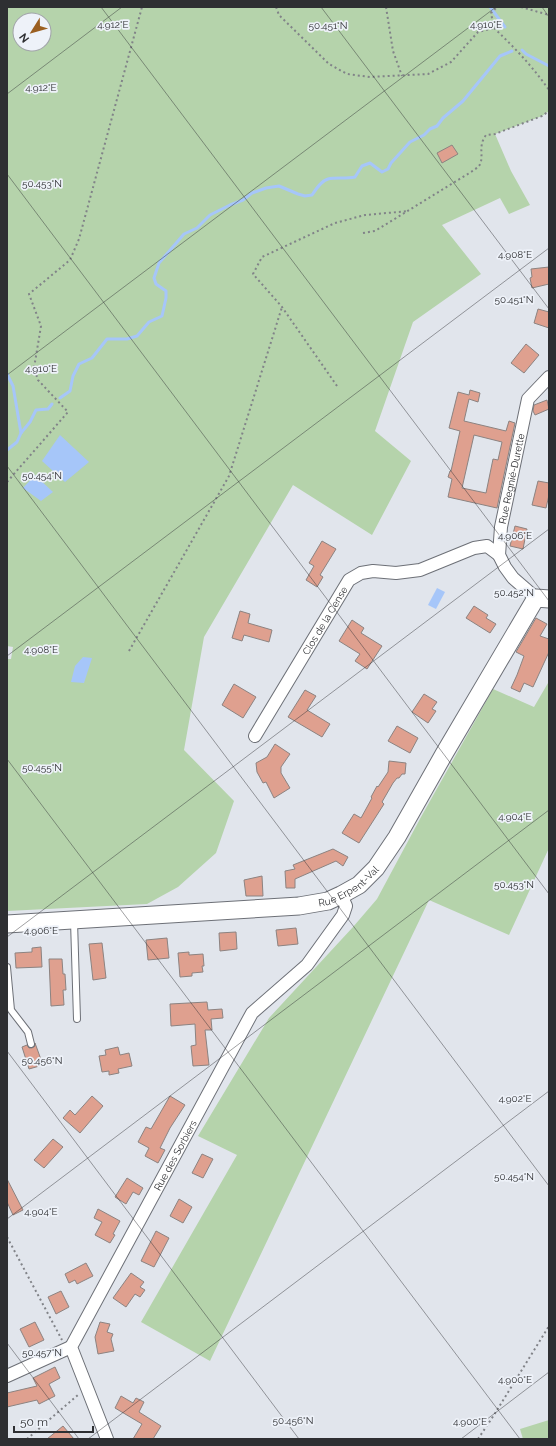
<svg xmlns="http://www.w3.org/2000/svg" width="556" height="1446" font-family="Raleway,sans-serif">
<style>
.green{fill:#b5d3ab;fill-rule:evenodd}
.water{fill:#a6c6f9}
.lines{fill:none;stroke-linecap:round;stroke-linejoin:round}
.stream{stroke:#a6c6f9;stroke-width:3}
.building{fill:#dfa08f;stroke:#8c8381;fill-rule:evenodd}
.lane-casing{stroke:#6d7077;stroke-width:8}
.street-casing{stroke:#6d7077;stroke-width:14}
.secondary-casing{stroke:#6d7077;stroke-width:19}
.path{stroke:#818388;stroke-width:2;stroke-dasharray:2 3;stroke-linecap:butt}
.lane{stroke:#fff;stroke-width:6}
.street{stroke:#fff;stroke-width:12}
.secondary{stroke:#fff;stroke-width:17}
.ticks{fill:none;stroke:#2e2f32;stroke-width:1;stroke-opacity:0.45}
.labels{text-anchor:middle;stroke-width:3.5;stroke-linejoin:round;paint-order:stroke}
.street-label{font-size:10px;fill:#2e2f32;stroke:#eef2f9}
.ticks-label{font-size:10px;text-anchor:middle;fill:#2e2f32;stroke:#eef2f9;stroke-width:3.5;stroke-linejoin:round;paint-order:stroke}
</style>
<rect width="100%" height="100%" fill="#e1e5ec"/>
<g class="green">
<path d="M 7,7 L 549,7 L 549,111 L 542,116 L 495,134 L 511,171 L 530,205 L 509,214 L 500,198 L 442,225 L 481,274 L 413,322 L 375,431 L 411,461 L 372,535 L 293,485 L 204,637 L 184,750 L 234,801 L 216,853 L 178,887 L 147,904 L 7,911 L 7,659 L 11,659 L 13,647 L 7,646 ZM 20,20 L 44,20 L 44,44 L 20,44 Z"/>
<polygon points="548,683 549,683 549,848 509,935 429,900 210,1361 141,1322 237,1155 198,1136 269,1018 353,927 377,899 421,817 493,689 534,707"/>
<polygon points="549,1420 549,1439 523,1439 520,1429"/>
</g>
<g class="water">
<polygon points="60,435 89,462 65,482 42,461"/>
<polygon points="35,475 53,492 41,501 23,488"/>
<polygon points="437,588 445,592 436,609 428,605"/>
<polygon points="83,657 92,658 84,683 71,682 75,666"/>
</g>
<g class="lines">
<g class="stream">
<polyline points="490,7 505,27"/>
<polyline points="522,50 526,54 549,66"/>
<polyline points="7,374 13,386 21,433"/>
<path d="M 60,398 L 70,391 L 73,376 L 79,364 L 92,358 L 107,339 L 127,339 L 137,336 L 149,322 L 162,316 L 166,298 L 166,291 L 156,284 L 154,278 L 159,263 L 184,234 L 197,228 L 210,215 L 230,205 L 243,200 L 252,193 L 266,188 L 279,186 L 298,194 L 305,196 L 312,195 C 316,189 321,181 328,179 C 335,177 346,179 355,177 L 362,166 L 370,163 L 382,172 L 388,169 L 391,163 L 410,142 L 424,135 L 430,129 L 437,126 L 443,118 L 463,101 L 500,56 L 512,51"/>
<polyline points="7,450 17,442 21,433 30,422 36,410 48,409 52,404"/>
</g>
</g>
<g class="building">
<polygon points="452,145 458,154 442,163 437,153"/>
<polygon points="549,267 549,284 532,288 530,278 532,277 531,269"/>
<polygon points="538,309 549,312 549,328 534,323"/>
<polygon points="526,344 539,355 524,373 511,363"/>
<path d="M 470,390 L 480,393 L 478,402 L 469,399 L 464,421 L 506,431 L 509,421 L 515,423 L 497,508 L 448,497 L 452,479 L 448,477 L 450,471 L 451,471 L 460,431 L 449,428 L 458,392 L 469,395 ZM 474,435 L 502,442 L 498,460 L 493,459 L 486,493 L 462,488 Z"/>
<polygon points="547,400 549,409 535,415 533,411 534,405"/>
<polygon points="538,481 549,483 549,495 546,508 532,505"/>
<polygon points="515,526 527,529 523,549 510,546"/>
<polygon points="322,541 336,549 320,575 323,577 317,587 306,580 314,566 309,563"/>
<polygon points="474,606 488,615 486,618 496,624 490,633 466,618"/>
<polygon points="240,611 250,614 248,623 272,630 269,642 244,635 242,641 232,638"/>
<polygon points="536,618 547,624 540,636 549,639 549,652 533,687 524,683 520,692 511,688 517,675 524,656 516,652"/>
<polygon points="352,620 364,628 361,633 382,646 367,669 355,661 360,654 339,641"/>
<polygon points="234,684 256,697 243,718 222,705"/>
<polygon points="305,690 316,696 307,710 330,724 322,737 288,717"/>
<polygon points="424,694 437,702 432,709 436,711 428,723 412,712"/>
<polygon points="397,726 418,738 410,753 388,741"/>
<polygon points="275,744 290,754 281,767 281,773 290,788 274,798 266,782 263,783 257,772 256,763 267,757"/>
<polygon points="389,761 406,763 405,774 402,774 399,778 397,778 393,783 382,802 384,804 359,843 342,833 354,814 361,818 372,798 371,797 377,786 378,787 388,772"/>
<polygon points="333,849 348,857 343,866 336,861 295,879 295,888 286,888 285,871 295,869 293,865"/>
<polygon points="262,876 263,896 246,896 244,880"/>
<polygon points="296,928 298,944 278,946 276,930"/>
<polygon points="236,932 237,949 220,951 219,933"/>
<polygon points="167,938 169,958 148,960 146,940"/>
<polygon points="102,943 106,978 93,980 89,944"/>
<polygon points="41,947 42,967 16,968 15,953 32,952 32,948"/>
<polygon points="189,952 189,955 203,954 204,966 202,966 203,972 192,973 192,976 180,977 178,953"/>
<polygon points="49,959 62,959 63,974 65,974 66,990 63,990 64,1005 51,1006"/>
<polygon points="207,1002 208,1010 222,1009 223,1018 211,1019 212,1030 205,1030 209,1065 193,1066 191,1046 196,1045 195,1024 171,1026 170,1004"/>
<polygon points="35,1043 43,1065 29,1069 22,1047 27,1045 29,1048 32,1048 35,1046"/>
<polygon points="118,1047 120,1055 129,1053 132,1066 118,1069 119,1073 109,1075 109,1071 102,1072 99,1056 106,1055 105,1050"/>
<polygon points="92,1096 103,1106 80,1133 63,1118 70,1110 75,1115"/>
<polygon points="170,1096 185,1105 170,1128 160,1148 165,1150 158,1163 145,1156 149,1148 138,1142 146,1127 151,1129"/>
<polygon points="53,1139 63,1147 44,1168 34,1160"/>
<polygon points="202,1154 213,1159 203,1178 192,1173"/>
<polygon points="127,1178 143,1188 139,1195 133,1192 126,1204 115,1197"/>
<polygon points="7,1179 23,1210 13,1215 7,1202"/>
<polygon points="179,1199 192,1207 183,1223 170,1216"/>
<polygon points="98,1209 120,1221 113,1234 115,1235 110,1243 95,1235 102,1222 94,1218"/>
<polygon points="156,1231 169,1238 154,1267 141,1261"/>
<polygon points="86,1263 93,1276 77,1284 75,1280 69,1283 65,1274"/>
<polygon points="131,1273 144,1282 140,1287 145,1290 140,1297 135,1294 126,1307 113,1298"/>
<polygon points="61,1291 69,1307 56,1314 48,1297"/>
<polygon points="35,1322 44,1340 29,1347 20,1329"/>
<polygon points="100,1322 110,1324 107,1332 113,1334 111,1339 114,1351 98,1354 95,1337"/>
<polygon points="55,1367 60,1378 49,1384 55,1396 39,1404 37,1400 7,1407 7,1393 37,1386 33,1378"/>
<polygon points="121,1396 133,1403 136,1398 144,1402 139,1412 161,1426 153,1439 133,1439 142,1424 115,1408"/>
<polygon points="63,1426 74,1439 47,1439"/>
</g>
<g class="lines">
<g class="lane-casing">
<g id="lane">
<polyline points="74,921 77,1019"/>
<polyline points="7,967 11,1010 28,1032 31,1044"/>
</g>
</g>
<g class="street-casing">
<g id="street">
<path id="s1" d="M 536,598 L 513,578 L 505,567 L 499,555 L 501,527 L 528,399 L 549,377"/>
<path id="s2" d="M 255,736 L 349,580 L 361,573 L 373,571 L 396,573 L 420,570 L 474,548 L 487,546 L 499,555"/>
<polyline points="7,1376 71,1347"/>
<path id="s3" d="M 107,1439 L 71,1347 L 252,1013 L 307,965 L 343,915 L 346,906 L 341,895"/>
</g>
</g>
<g class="secondary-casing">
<g id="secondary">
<path id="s4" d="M 7,924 L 299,906 L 328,901 L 341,895 L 359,885 L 376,868 L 397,837 L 444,754 L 536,598 L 549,599"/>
</g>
</g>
<g class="path">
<polyline points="276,7 279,15 329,64 347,74 370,77 428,74 451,62 478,32 494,28"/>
<polyline points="386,7 393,51 402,76"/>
<polyline points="521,7 549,15"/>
<path d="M 494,28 C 514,47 533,67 549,90"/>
<polyline points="494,28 491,13 497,7"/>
<path d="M 363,233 L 375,231 L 471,172 C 474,170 477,168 479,166 C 485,157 477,147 486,135 L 495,134 L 542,116 L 549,111"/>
<polyline points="337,386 282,307 253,274 262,257 335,223 365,215 409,211"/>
<polyline points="7,482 68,412 38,380 34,368 41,326 29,294 70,260 79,239 142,7"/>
<polyline points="129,651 229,476 282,307"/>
<polyline points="7,1237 62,1340"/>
<polyline points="27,1439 79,1394"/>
<polyline points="478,1439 494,1415 549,1326"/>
</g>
<use href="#lane" class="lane"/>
<use href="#street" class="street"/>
<use href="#secondary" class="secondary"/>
</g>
<path class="ticks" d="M 101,7 L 549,601M 321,7 L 549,309M 542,7 L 549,17M 7,94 L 122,7M 7,174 L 549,894M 7,375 L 496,7M 7,466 L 549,1186M 7,656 L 549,248M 7,759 L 520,1439M 7,937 L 549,529M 7,1051 L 299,1439M 7,1219 L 549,810M 7,1343 L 79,1439M 88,1439 L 549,1091M 461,1439 L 549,1372"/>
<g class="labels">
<g class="street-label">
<text dy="4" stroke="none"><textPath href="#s1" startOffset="135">Rue Regnié-Durette</textPath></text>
<text dy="4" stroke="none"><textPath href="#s2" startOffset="135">Clos de la Cense</textPath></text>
<text dy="4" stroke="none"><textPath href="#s4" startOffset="347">Rue Erpent-Val</textPath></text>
<text dy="4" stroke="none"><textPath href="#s3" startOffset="317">Rue des Sorbiers</textPath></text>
</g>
</g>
<g class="ticks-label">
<text x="486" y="28">4.910°E</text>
<text x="113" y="28">4.912°E</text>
<text x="328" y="29">50.451°N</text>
<text x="41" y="91">4.912°E</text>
<text x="42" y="187">50.453°N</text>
<text x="515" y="258">4.908°E</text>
<text x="514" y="303">50.451°N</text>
<text x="41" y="372">4.910°E</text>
<text x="42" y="479">50.454°N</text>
<text x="515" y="539">4.906°E</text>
<text x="514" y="596">50.452°N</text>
<text x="41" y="653">4.908°E</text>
<text x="42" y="771">50.455°N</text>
<text x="515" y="820">4.904°E</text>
<text x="514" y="888">50.453°N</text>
<text x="41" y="934">4.906°E</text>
<text x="42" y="1064">50.456°N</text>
<text x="515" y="1102">4.902°E</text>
<text x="514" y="1180">50.454°N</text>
<text x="41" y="1215">4.904°E</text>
<text x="42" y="1356">50.457°N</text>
<text x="515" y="1383">4.900°E</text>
<text x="293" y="1424">50.456°N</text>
<text x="470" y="1425">4.900°E</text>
</g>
<rect width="556" height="1446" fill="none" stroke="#2e2f32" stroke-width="16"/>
<g transform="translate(32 32) rotate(233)"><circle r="19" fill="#eef2f9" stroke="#a1a4a9"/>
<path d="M0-3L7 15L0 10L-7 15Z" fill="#9b5f21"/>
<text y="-6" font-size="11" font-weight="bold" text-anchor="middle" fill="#2e2f32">N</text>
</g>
<path d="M14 1426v6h79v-6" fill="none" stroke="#2e2f32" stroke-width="2"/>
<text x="20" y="1426" font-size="12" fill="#2e2f32" stroke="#eef2f9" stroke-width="3" paint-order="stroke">50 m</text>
</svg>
